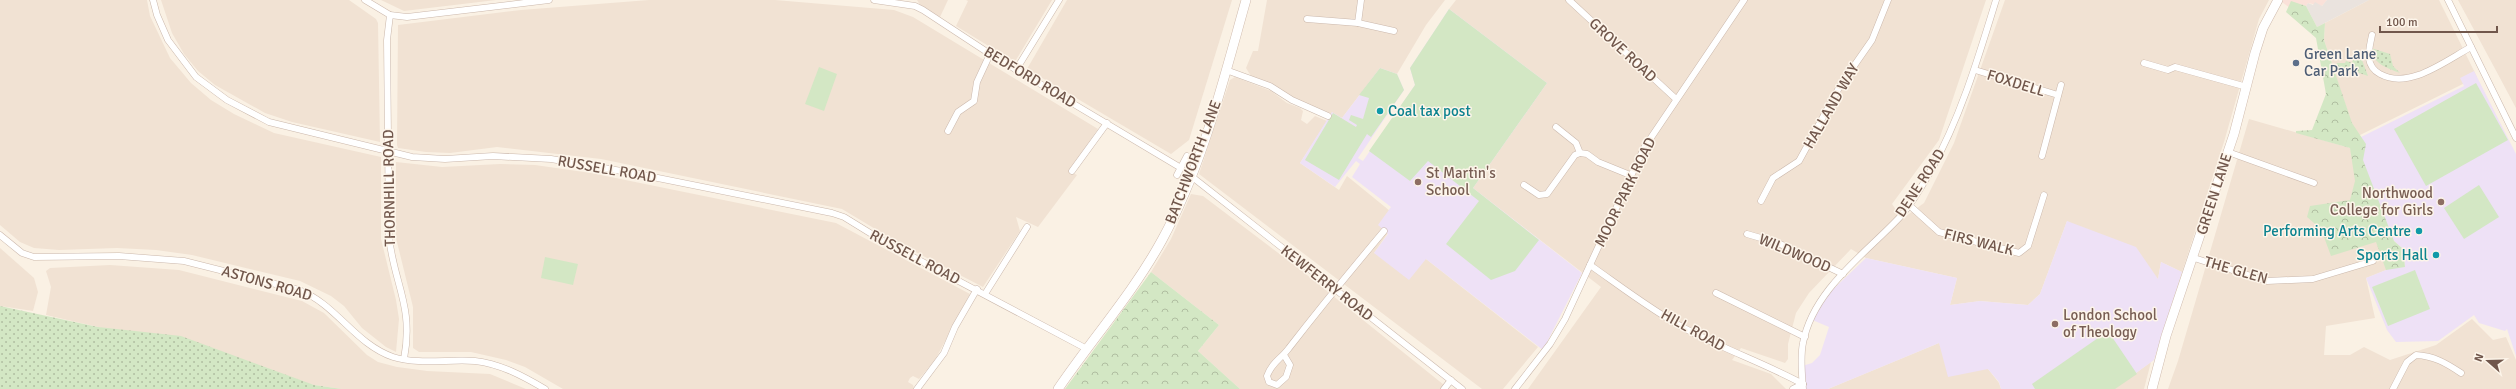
<svg xmlns="http://www.w3.org/2000/svg" width="2516" height="389" font-family="Signika,sans-serif">
<style>
.residential{fill:#f1e2d3}
.commercial{fill:#fae1d9}
.industrial{fill:#eae3de}
.education{fill:#eee1f6}
.grass{fill:url(#grass-dots)}
.forest{fill:url(#forest-crowns)}
.park{fill:#d3e7c4}
.lines{fill:none;stroke-linecap:round;stroke-linejoin:round}
.street-casing{stroke:#cbb8ac;stroke-width:7}
.secondary-casing{stroke:#cfbaac;stroke-width:10}
.street{stroke:#fff;stroke-width:6}
.secondary{stroke:#fff;stroke-width:9}
.service-dot{fill:#5c6f8a;stroke:#fdf5ea;stroke-width:1.5}
.culture-dot{fill:#0f9aa8;stroke:#fdf5ea;stroke-width:1.5}
.education-dot{fill:#8d6e63;stroke:#fdf5ea;stroke-width:1.5}
.labels{text-anchor:middle;stroke-width:3;stroke-linejoin:round;paint-order:stroke}
.street-label{font-size:15px;fill:#71574c;stroke:#fdf5ea}
.service-label{font-size:15px;fill:#4e5e75;stroke:#fdf5ea;text-anchor:start}
.culture-label{font-size:15px;fill:#0d838f;stroke:#fdf5ea;text-anchor:end}
.education-label{font-size:15px;fill:#785e54;stroke:#fdf5ea;text-anchor:start}
</style>
<defs>
<pattern id="grass-dots" width="8" height="8" patternUnits="userSpaceOnUse"><rect width="8" height="8" fill="#d3e7c4"/><path d="M2 2h.1M6 6h.1" fill="none" stroke="#b0bea1" stroke-width="1.8" stroke-linecap="round"/></pattern>
<pattern id="forest-crowns" width="20" height="18" patternUnits="userSpaceOnUse"><rect width="20" height="18" fill="#d3e7c4"/><path d="M2 6a3 3 0 1 1 6 0M12 15a3 3 0 1 1 6 0" fill="none" stroke="#b0bea1"/></pattern>
</defs>
<rect width="100%" height="100%" fill="#faf1e4"/>
<g class="residential">
<polygon points="0,0 147,0 150,16 170,58 191,83 211,100 234,114 274,133 381,157 381,239 396,300 399,319 396,352 386,347 362,328 344,306 331,296 300,281 192,255 156,250 117,248 59,250 34,248 20,242 0,225"/>
<polygon points="161,0 349,0 376,19 378,23 380,142 292,122 265,113 215,85 198,71 184,54 172,33"/>
<polygon points="381,0 496,0 404,11"/>
<polygon points="649,0 775,0 894,10 913,17 1098,129 1069,171 1077,175 1038,227 1016,217 1020,231 983,287 902,245 842,209 601,159 497,147 450,153 426,152 398,148 397,145 398,25 521,10"/>
<polygon points="917,0 948,0 940,17 920,5"/>
<polygon points="966,0 1052,0 1016,60 1013,61 956,26 968,1"/>
<polygon points="1067,0 1232,0 1189,140 1171,154 1027,69"/>
<polygon points="1267,0 1445,0 1426,25 1397,74 1380,68 1342,118 1291,97 1273,84 1251,76 1246,68 1253,51 1258,51"/>
<polygon points="1456,0 1986,0 1939,140 1892,204 1902,219 1924,203 1954,143 2005,0 2269,0 2259,19 2224,142 2182,272 2161,262 2158,279 2067,221 2040,294 2028,305 1980,301 1950,305 1957,278 1866,258 1851,249 1809,293 1796,313 1788,344 1788,359 1785,363 1741,348 1732,360 1771,374 1786,389 1528,389 1601,287 1473,188 1547,83 1449,9"/>
<polygon points="2369,0 2439,0 2477,77 2356,137 2324,40 2325,23"/>
<polygon points="2458,0 2516,0 2516,108 2500,78"/>
<polygon points="1235,77 1271,91 1287,103 1300,108 1303,111 1301,120 1307,124 1315,116 1327,121 1300,163 1339,190 1347,176 1390,211 1388,233 1374,253 1426,259 1538,347 1503,389 1482,389 1199,174 1230,80"/>
<polygon points="2249,119 2350,148 2391,268 2366,278 2375,318 2326,326 2324,355 2350,355 2364,347 2390,360 2436,345 2472,319 2493,340 2506,337 2516,360 2516,389 2168,389 2178,361"/>
<polygon points="396,162 442,167 500,164 535,165 591,173 836,223 970,294 935,360 919,379 913,376 910,378 908,382 913,385 914,389 563,389 525,367 506,360 471,352 419,352 413,348 413,307 396,238"/>
<polygon points="1191,194 1203,196 1302,271 1449,389 1240,389 1198,351 1219,325 1151,272 1171,239"/>
<polygon points="0,248 34,278 38,292 33,311 0,306"/>
<polygon points="110,265 179,270 302,301 324,313 367,355 378,362 397,367 427,371 490,374 526,389 342,389 314,385 98,327 46,315 51,287 46,271 50,268"/>
<polygon points="1939,343 1988,369 1999,383 2001,389 1828,389"/>
<polygon points="2151,362 2144,389 2114,389"/>
</g>
<polygon class="commercial" points="2279,0 2327,0 2322,6 2308,3 2300,15"/>
<polygon class="industrial" points="2327,0 2369,0 2317,27 2306,6 2308,3 2313,5 2315,2 2322,6"/>
<g class="education">
<polygon points="1449,9 1547,83 1473,188 1582,273 1543,350 1426,259 1409,280 1374,253 1388,234 1378,225 1391,207 1352,177 1360,164 1356,161 1335,187 1300,163 1332,112 1342,118 1380,68 1397,74 1404,90 1358,158 1363,161 1415,85 1410,68"/>
<polygon points="2474,71 2516,154 2516,356 2507,329 2505,331 2479,323 2474,315 2438,341 2396,342 2387,330 2366,278 2391,268 2405,267 2403,249 2378,226 2357,139 2464,86 2460,78"/>
<polygon points="2067,221 2136,247 2158,279 2161,262 2182,272 2154,360 2114,389 2001,389 1999,382 1988,369 1948,377 1939,343 1828,389 1804,389 1802,366 1812,363 1820,355 1829,327 1810,319 1826,296 1866,258 1957,278 1950,305 1980,301 2028,305 2040,294"/>
</g>
<g class="grass">
<path d="M 2371,48 L 2390,54 L 2393,66 L 2400,73 C 2388,68 2372,64 2371,48 Z"/>
<polygon points="2354,56 2362,60 2368,76 2345,68 2336,68 2337,63 2345,63 2346,61 2352,63"/>
<polygon points="0,306 98,327 181,336 314,385 342,389 0,389"/>
</g>
<g class="forest">
<polygon points="2291,1 2306,6 2317,27 2325,23 2324,40 2352,123 2366,144 2363,160 2394,241 2403,249 2405,267 2386,270 2376,242 2331,256 2321,229 2307,217 2310,206 2350,200 2355,181 2350,148 2296,133 2296,131 2312,130 2326,94 2316,38 2286,12"/>
<polygon points="1151,272 1219,325 1198,351 1240,389 1065,389"/>
</g>
<g class="park">
<polygon points="1449,9 1547,83 1473,188 1539,240 1515,271 1491,280 1446,244 1479,201 1428,161 1410,181 1369,151 1415,85 1410,68"/>
<polygon points="819,67 837,74 824,111 805,104"/>
<polygon points="1380,68 1397,74 1404,90 1371,137 1367,134 1339,180 1305,160 1333,113 1356,127 1357,125 1349,120 1351,115 1363,119 1369,98 1359,95"/>
<polygon points="2476,83 2508,140 2426,186 2394,129"/>
<polygon points="2479,185 2499,217 2464,239 2444,208"/>
<polygon points="545,257 578,264 573,285 541,278"/>
<polygon points="2415,270 2430,309 2388,326 2372,287"/>
<polygon points="2108,331 2137,374 2115,389 2035,389 2032,384"/>
</g>
<g class="lines">
<g class="street-casing">
<g id="street">
<polyline points="153,0 157,15 168,40 196,77 227,100 269,122 412,157 445,159 493,156 551,159 633,173 832,213 844,217 883,241 1087,349"/>
<polyline points="365,0 390,15 407,17 549,0"/>
<polyline points="874,0 915,6 923,10 990,54 1181,168"/>
<polyline points="1569,0 1676,99"/>
<polyline points="2448,0 2516,138"/>
<path d="M 390,15 L 387,40 L 389,237 C 394,284 414,306 404,359"/>
<polyline points="1307,19 1358,23 1394,31"/>
<polyline points="1358,23 1361,0"/>
<path d="M 2372,35 C 2369,50 2364,65 2380,74 C 2409,90 2445,61 2471,47"/>
<polyline points="2144,63 2168,70 2175,67 2247,87"/>
<polyline points="1016,70 1059,0"/>
<polyline points="1226,70 1270,86 1292,100 1328,116"/>
<polyline points="1975,70 2058,95"/>
<polyline points="1556,127 1576,143 1580,153 1587,154 1598,162 1630,175"/>
<polyline points="948,131 958,112 974,101 977,82 990,54"/>
<polyline points="2228,152 2314,183"/>
<polyline points="2042,156 2061,85"/>
<polyline points="1072,171 1107,123"/>
<polyline points="1177,175 1187,156"/>
<polyline points="1191,176 1462,389"/>
<polyline points="1524,185 1539,195 1547,194 1575,155 1580,153"/>
<polyline points="1761,201 1773,178 1799,161 1840,86 1872,40 1888,0"/>
<polyline points="1909,205 1939,232 2019,253 2028,246 2044,195"/>
<polyline points="1747,234 1778,243 1843,274"/>
<path d="M 0,235 L 22,253 L 34,257 L 119,256 L 184,261 L 299,290 C 336,304 355,344 393,357 C 418,365 449,359 475,361 C 501,364 523,376 545,389"/>
<polyline points="2194,258 2267,281 2313,279 2373,261"/>
<path d="M 1590,265 C 1620,286 1651,310 1684,328 C 1723,349 1764,363 1803,384"/>
<polyline points="1716,293 1805,337"/>
<polyline points="985,294 1027,227"/>
<path d="M 1284,355 L 1290,365 L 1286,377 L 1277,385 L 1269,382 L 1267,376 C 1272,362 1281,359 1289,348 C 1320,308 1352,269 1384,231"/>
<polyline points="917,389 944,353 955,327 977,289"/>
<polyline points="1444,389 1451,380"/>
<polyline points="1515,389 1550,344 1565,319 1644,148 1744,0"/>
<polyline points="1793,389 1803,384"/>
<path d="M 1803,389 C 1802,375 1800,357 1803,343 C 1813,290 1864,255 1899,218 C 1911,205 1921,188 1930,172 C 1960,119 1978,59 1996,0"/>
<path d="M 2393,389 L 2407,362 L 2416,355 C 2434,356 2446,363 2461,373"/>
</g>
</g>
<g class="secondary-casing">
<g id="secondary">
<path d="M 1058,389 C 1092,339 1133,293 1162,240 C 1203,165 1223,81 1246,0"/>
<polyline points="2152,389 2166,336 2234,134 2255,53 2263,28 2278,0"/>
</g>
</g>
<use href="#street" class="street"/>
<use href="#secondary" class="secondary"/>
</g>
<circle class="service-dot" cx="2296" cy="63" r="4"/>
<g class="culture-dot">
<circle cx="1380" cy="111" r="4"/>
<circle cx="2419" cy="231" r="4"/>
<circle cx="2436" cy="255" r="4"/>
</g>
<g class="education-dot">
<circle cx="1418" cy="182" r="4"/>
<circle cx="2441" cy="202" r="4"/>
<circle cx="2055" cy="324" r="4"/>
</g>
<g class="labels">
<g class="street-label">
<text transform="translate(1623 50) rotate(43)" y="5">GROVE ROAD</text>
<text transform="translate(1030 77) rotate(31)" y="5">BEDFORD ROAD</text>
<text transform="translate(2016 83) rotate(17)" y="5">FOXDELL</text>
<text transform="translate(1831 106) rotate(-60)" y="5">HALLAND WAY</text>
<text transform="translate(1193 162) rotate(-69)" y="5">BATCHWORTH LANE</text>
<text transform="translate(607 169) rotate(10)" y="5">RUSSELL ROAD</text>
<text transform="translate(1920 183) rotate(-57)" y="5">DENE ROAD</text>
<text transform="translate(389 188) rotate(-91)" y="5">THORNHILL ROAD</text>
<text transform="translate(1625 192) rotate(-64)" y="5">MOOR PARK ROAD</text>
<text transform="translate(2214 194) rotate(-72)" y="5">GREEN LANE</text>
<text transform="translate(1979 242) rotate(14)" y="5">FIRS WALK</text>
<text transform="translate(1795 253) rotate(23)" y="5">WILDWOOD</text>
<text transform="translate(915 257) rotate(28)" y="5">RUSSELL ROAD</text>
<text transform="translate(2236 270) rotate(16)" y="5">THE GLEN</text>
<text transform="translate(267 283) rotate(16)" y="5">ASTONS ROAD</text>
<text transform="translate(1327 283) rotate(38)" y="5">KEWFERRY ROAD</text>
<text transform="translate(1693 330) rotate(29)" y="5">HILL ROAD</text>
</g>
<g class="service-label">
<text x="2304" y="59">Green Lane<tspan x="2304" dy="17">Car Park</tspan></text>
</g>
<g class="culture-label">
<text x="1388" y="116" text-anchor="start">Coal tax post</text>
<text x="2411" y="236">Performing Arts Centre</text>
<text x="2428" y="260">Sports Hall</text>
</g>
<g class="education-label">
<text x="1426" y="178">St Martin's<tspan x="1426" dy="17">School</tspan></text>
<text x="2433" y="198" text-anchor="end">Northwood<tspan x="2433" dy="17">College for Girls</tspan></text>
<text x="2063" y="320">London School<tspan x="2063" dy="17">of Theology</tspan></text>
</g>
</g>
<g transform="translate(2488 361) rotate(290)" stroke="#fdf5ea" stroke-width="3" paint-order="stroke">
<path d="M0-3L7 15L0 10L-7 15Z" fill="#71574c"/>
<text y="-6" font-size="11" font-weight="bold" text-anchor="middle" fill="#71574c">N</text>
</g>
<path d="M2380 26v6h117v-6" fill="none" stroke="#71574c" stroke-width="2"/>
<text x="2386" y="26" font-size="12" fill="#71574c" stroke="#fdf5ea" stroke-width="3" paint-order="stroke">100 m</text>
</svg>
